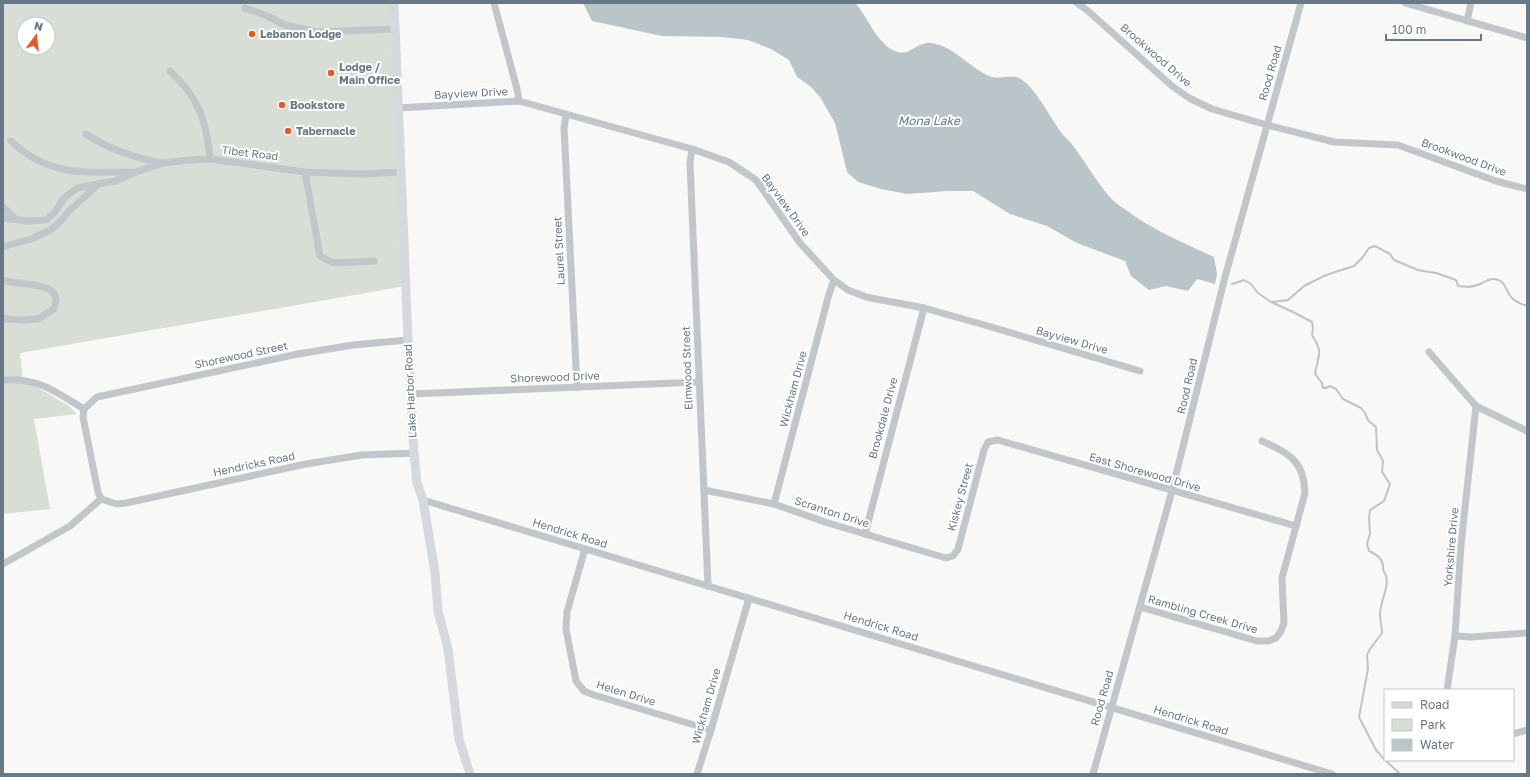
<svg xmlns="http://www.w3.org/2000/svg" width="1530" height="777" font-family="'Golos Text',sans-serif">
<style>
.green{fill:#d8ddd5;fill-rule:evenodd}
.water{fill:#bac5ca}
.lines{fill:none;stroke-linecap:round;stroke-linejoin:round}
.stream{stroke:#bac5ca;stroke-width:2}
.street{stroke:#c1c6ca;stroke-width:7}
.secondary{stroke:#d5d9dd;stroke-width:9}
.poi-dot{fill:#e75a28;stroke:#fff;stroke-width:1.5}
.labels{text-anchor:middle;stroke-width:4;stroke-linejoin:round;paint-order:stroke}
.poi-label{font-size:11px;font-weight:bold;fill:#677887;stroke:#fff;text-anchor:start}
.street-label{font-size:11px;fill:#677887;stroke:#fff}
.water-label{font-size:12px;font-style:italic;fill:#637983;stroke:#fff}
</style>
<rect width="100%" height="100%" fill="#f8f8f6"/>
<path class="green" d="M 3,3 L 394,3 L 406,286 L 20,353 L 23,379 L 69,406 L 77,414 L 34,419 L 50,509 L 3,514 ZM 24,24 L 48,24 L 48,48 L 24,48 Z"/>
<path class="water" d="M 583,3 L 855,3 C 868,17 877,44 895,51 C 909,58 918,40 932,43 C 956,47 971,70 992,77 C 1000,79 1009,75 1017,77 C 1032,82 1051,118 1060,131 C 1064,137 1070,141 1074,147 C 1086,163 1096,181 1109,196 C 1114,202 1120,206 1126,210 C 1152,230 1184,243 1214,257 L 1217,274 L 1215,284 L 1197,279 L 1188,291 L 1166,286 L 1149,290 L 1131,276 L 1125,261 L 1077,243 L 1047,226 L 1010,214 L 973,191 L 948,191 L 907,194 L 881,189 L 858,182 L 847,172 L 835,123 L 820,97 L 811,87 L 797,77 L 789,60 L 771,49 L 748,40 L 722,37 L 662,36 L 592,21 Z"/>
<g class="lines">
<g class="stream">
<path d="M 1232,284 L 1244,280 L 1251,284 L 1258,293 L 1271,302 L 1293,312 L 1312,322 L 1313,328 L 1312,335 C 1324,354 1318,354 1315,374 L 1322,383 L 1323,388 L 1326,388 L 1330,386 L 1336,389 L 1343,399 L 1361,408 L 1365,413 L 1368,420 L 1376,427 L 1377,450 L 1383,461 L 1382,472 L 1390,484 L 1384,501 L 1370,510 L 1369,518 L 1370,533 L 1367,544 L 1369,551 C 1378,555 1384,560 1383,570 C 1393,582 1380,600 1380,614 C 1380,621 1382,626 1382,633 L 1370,649 L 1367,655 L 1368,669 L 1359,717 L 1376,750 L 1385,760"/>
<path d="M 1272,302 L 1288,300 L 1304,286 L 1326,275 L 1354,266 L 1362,258 L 1369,248 L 1375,246 L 1390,254 L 1394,260 L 1399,262 L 1418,270 L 1436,273 L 1456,280 L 1458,286 C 1464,287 1474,287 1480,284 C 1485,282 1488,278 1495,279 C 1507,281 1505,292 1513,299 C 1517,303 1522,304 1527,306"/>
<polyline points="1385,760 1400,774"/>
</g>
<g class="street">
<polyline points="494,3 517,89 519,101"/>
<polyline points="1077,3 1088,11 1172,86 1189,98 1212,109 1267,125 1334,142 1398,145 1496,181 1527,189"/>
<polyline points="1405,3 1527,38"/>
<polyline points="245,8 265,15 285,25 319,32 394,29"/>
<polyline points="1467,21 1471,3"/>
<path d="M 170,71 C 198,97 207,121 210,159"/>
<polyline points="398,108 519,101 692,149 729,162 756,180 800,243 834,280 848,290 866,297 924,308 981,324 1140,371"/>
<polyline points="566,115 564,128 577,387"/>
<path d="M 86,134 C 109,149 135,158 162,163"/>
<path d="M 11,141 C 49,177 84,172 132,172"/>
<polyline points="692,149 690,163 708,586"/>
<polyline points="305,172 320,256 333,263 374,261"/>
<polyline points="3,207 16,219"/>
<polyline points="3,218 28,221 46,220 55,212 64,198 77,188 115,181 136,172 163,163 189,160 210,159 305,172 362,174 401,172"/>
<polyline points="3,247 31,239 50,230 59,223 70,210 100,183"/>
<path d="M 3,280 C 17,286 54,281 56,299 C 56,302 55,306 54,309 L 38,319 L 23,320 L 5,319"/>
<polyline points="1429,352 1476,406 1527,431"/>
<path d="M 3,380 C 38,377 56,392 84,409"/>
<polyline points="411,394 699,382"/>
<polyline points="84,409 97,397 298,354 353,345 408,340"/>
<polyline points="84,409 83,417 98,492 101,499"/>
<polyline points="704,490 774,504 828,523 946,558 953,556 958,549 984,450 988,442 998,440 1296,526"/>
<polyline points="101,499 117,504 126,503 306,464 362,455 414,453"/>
<polyline points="423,500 1332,774"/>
<polyline points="774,504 829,294 834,280"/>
<polyline points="865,534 924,308"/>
<polyline points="585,549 567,612 566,629 576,681 584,691 594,695 711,730"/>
<polyline points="3,564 70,526 101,499"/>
<path d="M 1140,607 L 1257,641 L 1268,641 L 1276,638 L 1281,631 L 1284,623 L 1282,578 L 1305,493 C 1304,461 1289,453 1262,441"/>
<polyline points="1455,636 1471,637 1527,633"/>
<polyline points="1447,690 1455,636 1461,545 1476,406"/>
<polyline points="1513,734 1527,730"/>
<polyline points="697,774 711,730 749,598"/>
<polyline points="1093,774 1172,491 1225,277 1301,3"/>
</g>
<polyline class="secondary" points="394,3 408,340 414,453 417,483 423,500 435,572 438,611 448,649 459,739 470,774"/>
</g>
<g class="poi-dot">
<circle cx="252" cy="34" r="4"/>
<circle cx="331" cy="73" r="4"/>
<circle cx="282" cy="105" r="4"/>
<circle cx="288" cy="131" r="4"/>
</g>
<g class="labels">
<g class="poi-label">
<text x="260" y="38">Lebanon Lodge</text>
<text x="339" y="71">Lodge /<tspan x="339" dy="13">Main Office</tspan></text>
<text x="290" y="109">Bookstore</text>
<text x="296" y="135">Tabernacle</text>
</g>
<g class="street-label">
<text transform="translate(1156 55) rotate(41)" y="4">Brookwood Drive</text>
<text transform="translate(1270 73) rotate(-74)" y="4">Rood Road</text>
<text transform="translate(471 93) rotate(-3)" y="4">Bayview Drive</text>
<text transform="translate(250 153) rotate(7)" y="4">Tibet Road</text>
<text transform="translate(1464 157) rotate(20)" y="4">Brookwood Drive</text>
<text transform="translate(786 205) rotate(54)" y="4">Bayview Drive</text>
<text transform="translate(559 251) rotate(-93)" y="4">Laurel Street</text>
<text transform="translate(1072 340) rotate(16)" y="4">Bayview Drive</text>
<text transform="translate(241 355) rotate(-12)" y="4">Shorewood Street</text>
<text transform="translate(687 368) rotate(-92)" y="4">Elmwood Street</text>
<text transform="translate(555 377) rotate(-2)" y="4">Shorewood Drive</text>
<text transform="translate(1187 386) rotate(-77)" y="4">Rood Road</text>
<text transform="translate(793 389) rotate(-75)" y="4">Wickham Drive</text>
<text transform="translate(410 391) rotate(-93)" y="4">Lake Harbor Road</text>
<text transform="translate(883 418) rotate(-75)" y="4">Brookdale Drive</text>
<text transform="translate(254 464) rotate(-12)" y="4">Hendricks Road</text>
<text transform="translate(1145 472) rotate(16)" y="4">East Shorewood Drive</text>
<text transform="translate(960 497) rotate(-75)" y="4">Kiskey Street</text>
<text transform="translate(832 512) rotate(18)" y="4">Scranton Drive</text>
<text transform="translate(570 533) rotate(17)" y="4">Hendrick Road</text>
<text transform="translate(1451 547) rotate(-85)" y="4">Yorkshire Drive</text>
<text transform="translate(1203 614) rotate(16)" y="4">Rambling Creek Drive</text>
<text transform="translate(881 626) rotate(17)" y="4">Hendrick Road</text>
<text transform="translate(626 693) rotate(17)" y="4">Helen Drive</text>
<text transform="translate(1102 698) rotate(-74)" y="4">Rood Road</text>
<text transform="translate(706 706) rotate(-74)" y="4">Wickham Drive</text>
<text transform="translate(1191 720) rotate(17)" y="4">Hendrick Road</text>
</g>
<g class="water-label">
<text x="929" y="125">Mona Lake</text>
</g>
</g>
<rect width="1530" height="777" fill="none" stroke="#677887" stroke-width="8"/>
<rect x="1384" y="689" width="130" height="72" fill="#ffffff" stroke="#c2c9cf"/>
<rect x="1392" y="702" width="20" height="6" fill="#d5d9dd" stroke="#c2c9cf"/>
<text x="1420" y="709" font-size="12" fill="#677887">Road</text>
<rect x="1392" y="719" width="20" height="12" fill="#d8ddd5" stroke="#c2c9cf"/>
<text x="1420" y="729" font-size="12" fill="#677887">Park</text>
<rect x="1392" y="739" width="20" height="12" fill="#bac5ca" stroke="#c2c9cf"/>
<text x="1420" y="749" font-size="12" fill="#677887">Water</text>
<g transform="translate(36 36) rotate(15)"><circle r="19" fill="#ffffff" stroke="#c2c9cf"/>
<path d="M0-3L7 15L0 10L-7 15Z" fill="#e75a28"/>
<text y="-6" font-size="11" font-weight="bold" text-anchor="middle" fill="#677887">N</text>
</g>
<path d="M1386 34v6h95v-6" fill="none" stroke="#677887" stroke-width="2"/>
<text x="1392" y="34" font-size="12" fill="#677887" stroke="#ffffff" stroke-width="3" paint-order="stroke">100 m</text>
</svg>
